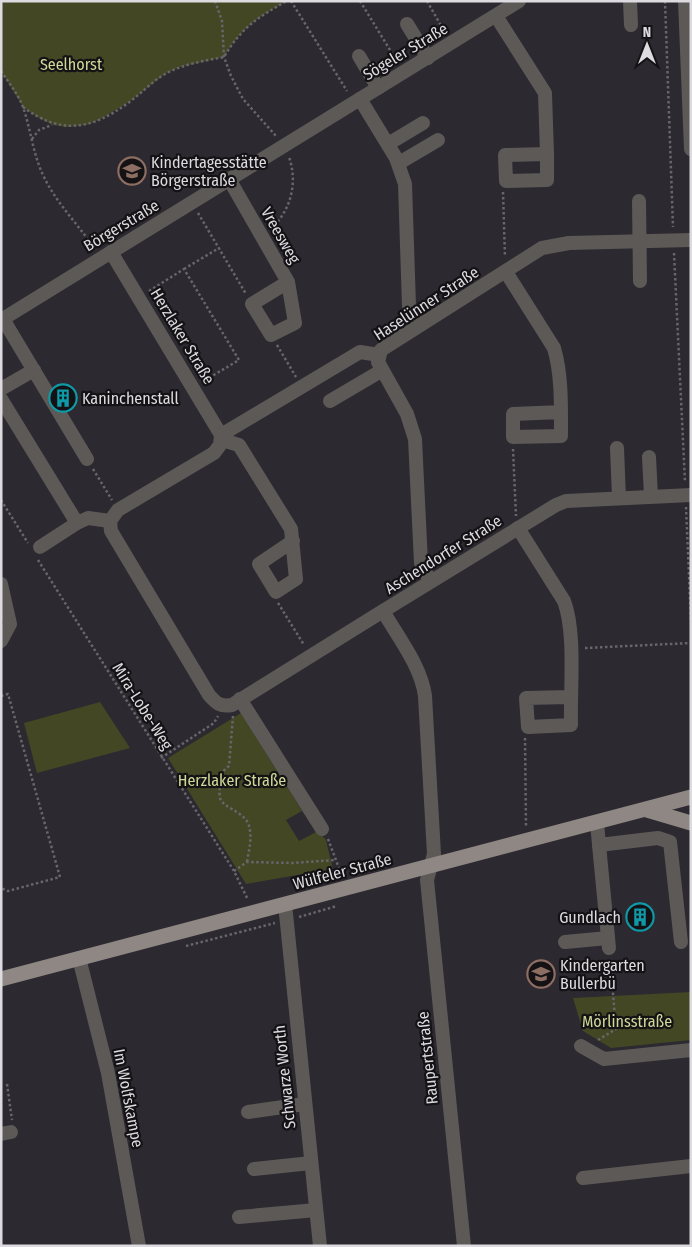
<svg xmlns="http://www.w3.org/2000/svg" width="692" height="1247" font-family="'Fira Sans Condensed',sans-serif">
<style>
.green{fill:#434724}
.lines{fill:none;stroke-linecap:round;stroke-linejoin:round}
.path{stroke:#68656b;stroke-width:2.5;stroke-dasharray:2.5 2.5;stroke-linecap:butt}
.minor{stroke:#5d5957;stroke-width:14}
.major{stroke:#8f8783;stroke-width:15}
.labels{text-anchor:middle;stroke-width:4.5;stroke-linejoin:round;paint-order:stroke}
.street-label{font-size:16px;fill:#dddbe0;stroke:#141215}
.park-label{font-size:16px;fill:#d0d997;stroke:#141215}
.poi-label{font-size:16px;fill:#dddbe0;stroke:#141215;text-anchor:start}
</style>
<rect width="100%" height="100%" fill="#2c2930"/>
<g class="green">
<path d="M 1,1 L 287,1 C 258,17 241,28 224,57 L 180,67 L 165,74 L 129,102 L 99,120 L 86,125 L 66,127 L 53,125 L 37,117 L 23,107 L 1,71 Z"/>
<polygon points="100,702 130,748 37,773 24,723"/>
<polygon points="241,713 302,811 286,820 299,841 318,831 326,840 333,869 246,884 168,758"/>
<polygon points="691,992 691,1040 611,1048 583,1031 573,998"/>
</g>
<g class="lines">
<g class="path">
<polyline points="215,1 222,21 224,57 231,76 243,99 276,136"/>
<polyline points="291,1 347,91"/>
<polyline points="360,1 398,63"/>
<polyline points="427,1 444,31"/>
<polyline points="665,1 673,227"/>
<path d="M 1,71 C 9,83 18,94 23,107 C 31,130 33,155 44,177 C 57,204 78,224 94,248"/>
<path d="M 23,107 C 61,135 91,130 128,103 C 141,94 151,82 165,74 C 183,64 204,61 224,57 C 241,28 258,17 287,1"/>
<polyline points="32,139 39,130 52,125"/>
<polyline points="503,192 505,257"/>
<polyline points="198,213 246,294"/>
<path d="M 271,229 C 291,210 298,183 289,157"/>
<polyline points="674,253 685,482"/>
<polyline points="184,269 219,248"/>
<polyline points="149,291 184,269 239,360 202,382"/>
<polyline points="277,345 296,377"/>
<polyline points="513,449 516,516"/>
<polyline points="93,469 112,500"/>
<polyline points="1,500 28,543"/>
<polyline points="686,507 691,621"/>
<polyline points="38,560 234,871 248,900"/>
<polyline points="278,603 304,645"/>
<polyline points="585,648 691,643"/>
<polyline points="1,696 8,694 60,877 8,891 1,888"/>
<path d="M 233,716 L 229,766 C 223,770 221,774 220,782 C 220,787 219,793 220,798 C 222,807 242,811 248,823 C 253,836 249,849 247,862"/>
<polyline points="525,738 526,827"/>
<polyline points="161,758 214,723 218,716"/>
<polyline points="179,784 220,786"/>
<polyline points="328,839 342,876"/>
<polyline points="234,871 247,862 292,863 336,860"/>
<polyline points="299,917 337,906"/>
<polyline points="186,946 275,923"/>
<polyline points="598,1040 616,1029 610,959"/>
<polyline points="7,1084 12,1120"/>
</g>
<g class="minor">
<polyline points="630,1 631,25"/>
<polyline points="685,1 691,149"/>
<polyline points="496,16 545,93 547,154 505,155 506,181 547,180 547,154"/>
<polyline points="407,24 428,58"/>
<polyline points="359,56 378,88"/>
<polyline points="360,99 396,158 405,184 409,306 421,324"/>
<polyline points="388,144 423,123"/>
<polyline points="399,163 438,140"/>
<polyline points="229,179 288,282 295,323 271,335 252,304 288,282"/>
<polyline points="639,201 640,281"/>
<path d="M 111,252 L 221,435 L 220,445 L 214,453 L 118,510 L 110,521 L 111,531 L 209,695 C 216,703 220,707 232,705 L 383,611"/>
<path d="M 506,272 L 554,348 C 562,375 561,408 561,436 L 513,437 L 513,414 L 561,412"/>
<polyline points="3,319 87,459"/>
<polyline points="1,320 519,1"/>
<polyline points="1,389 34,370"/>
<polyline points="1,399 77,523 88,518 110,521"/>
<polyline points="330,401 381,371"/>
<polyline points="221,435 360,352 379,355"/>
<polyline points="222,440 239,445 291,529 296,579 276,592 259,564 293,541"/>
<polyline points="617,448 619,498"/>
<polyline points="649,457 651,496"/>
<path d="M 518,528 L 564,601 C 576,632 570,690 571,725 L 528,727 L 526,698 L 570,697"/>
<polyline points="40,547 77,523"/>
<polyline points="430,581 421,563 415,439 407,414 378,362 381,350 542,248 569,243 691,240"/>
<polyline points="1,584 10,624 1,641"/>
<polyline points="240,699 322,829"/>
<polyline points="597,822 599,845 658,838 670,842 681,942"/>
<polyline points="599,845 609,948"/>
<polyline points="285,904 320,1246"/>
<polyline points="565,942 608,938"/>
<polyline points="79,958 108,1073 139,1246"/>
<polyline points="581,1046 604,1059 691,1050"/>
<polyline points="248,1112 304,1104"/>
<polyline points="1,1134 11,1132"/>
<polyline points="254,1169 311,1163"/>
<polyline points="583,1178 691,1166"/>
<polyline points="239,1217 316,1210"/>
<path d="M 464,1246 L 427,880 L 434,854 L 425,696 C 421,666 398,637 383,611 L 556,505 L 566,501 L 691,495"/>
</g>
<g class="major">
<polyline points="647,810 691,823"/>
<polyline points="1,979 691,797"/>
</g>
</g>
<defs>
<g id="school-ring" transform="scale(1.4375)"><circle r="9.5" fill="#141215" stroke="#8d6e63" stroke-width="1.5"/><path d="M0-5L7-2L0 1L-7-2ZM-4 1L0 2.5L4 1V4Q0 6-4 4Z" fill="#8d6e63"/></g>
<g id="building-ring" transform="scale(1.4375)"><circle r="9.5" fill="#141215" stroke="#0f9aa8" stroke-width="1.5"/><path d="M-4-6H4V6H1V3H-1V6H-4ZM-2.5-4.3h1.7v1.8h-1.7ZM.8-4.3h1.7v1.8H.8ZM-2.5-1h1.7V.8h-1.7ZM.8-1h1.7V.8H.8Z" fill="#0f9aa8"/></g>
</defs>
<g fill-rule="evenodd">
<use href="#school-ring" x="132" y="171"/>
<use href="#building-ring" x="63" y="398"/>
<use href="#building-ring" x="640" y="917"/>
<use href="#school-ring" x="541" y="974"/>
</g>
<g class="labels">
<g class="street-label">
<text transform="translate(405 51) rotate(-31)" y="6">Sögeler Straße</text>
<text transform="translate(121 225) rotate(-31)" y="6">Börgerstraße</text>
<text transform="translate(281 235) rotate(60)" y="6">Vreesweg</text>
<text transform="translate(426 303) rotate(-33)" y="6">Haselünner Straße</text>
<text transform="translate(183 336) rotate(59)" y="6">Herzlaker Straße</text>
<text transform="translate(443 554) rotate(-32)" y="6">Aschendorfer Straße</text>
<text transform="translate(143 706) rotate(58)" y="6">Mira-Lobe-Weg</text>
<text transform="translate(342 871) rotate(-15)" y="6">Wülfeler Straße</text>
<text transform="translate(427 1058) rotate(-96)" y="6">Raupertstraße</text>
<text transform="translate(284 1077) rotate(-96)" y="6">Schwarze Worth</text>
<text transform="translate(129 1098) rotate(79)" y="6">Im Wolfskampe</text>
</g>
<g class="park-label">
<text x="71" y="70">Seelhorst</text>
<text x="232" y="786">Herzlaker Straße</text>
<text x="627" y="1027">Mörlinsstraße</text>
</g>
<g class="poi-label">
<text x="151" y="168">Kindertagesstätte<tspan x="151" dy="18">Börgerstraße</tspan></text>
<text x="82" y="404">Kaninchenstall</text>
<text x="621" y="923" text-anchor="end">Gundlach</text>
<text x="560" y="971">Kindergarten<tspan x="560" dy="18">Bullerbü</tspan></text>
</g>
</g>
<rect width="692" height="1247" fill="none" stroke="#dddbe0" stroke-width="5"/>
<g transform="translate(647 45)" stroke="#141215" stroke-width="4" paint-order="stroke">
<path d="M0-4L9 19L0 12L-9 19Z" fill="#dddbe0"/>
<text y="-8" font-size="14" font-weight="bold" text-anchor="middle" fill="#dddbe0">N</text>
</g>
</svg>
